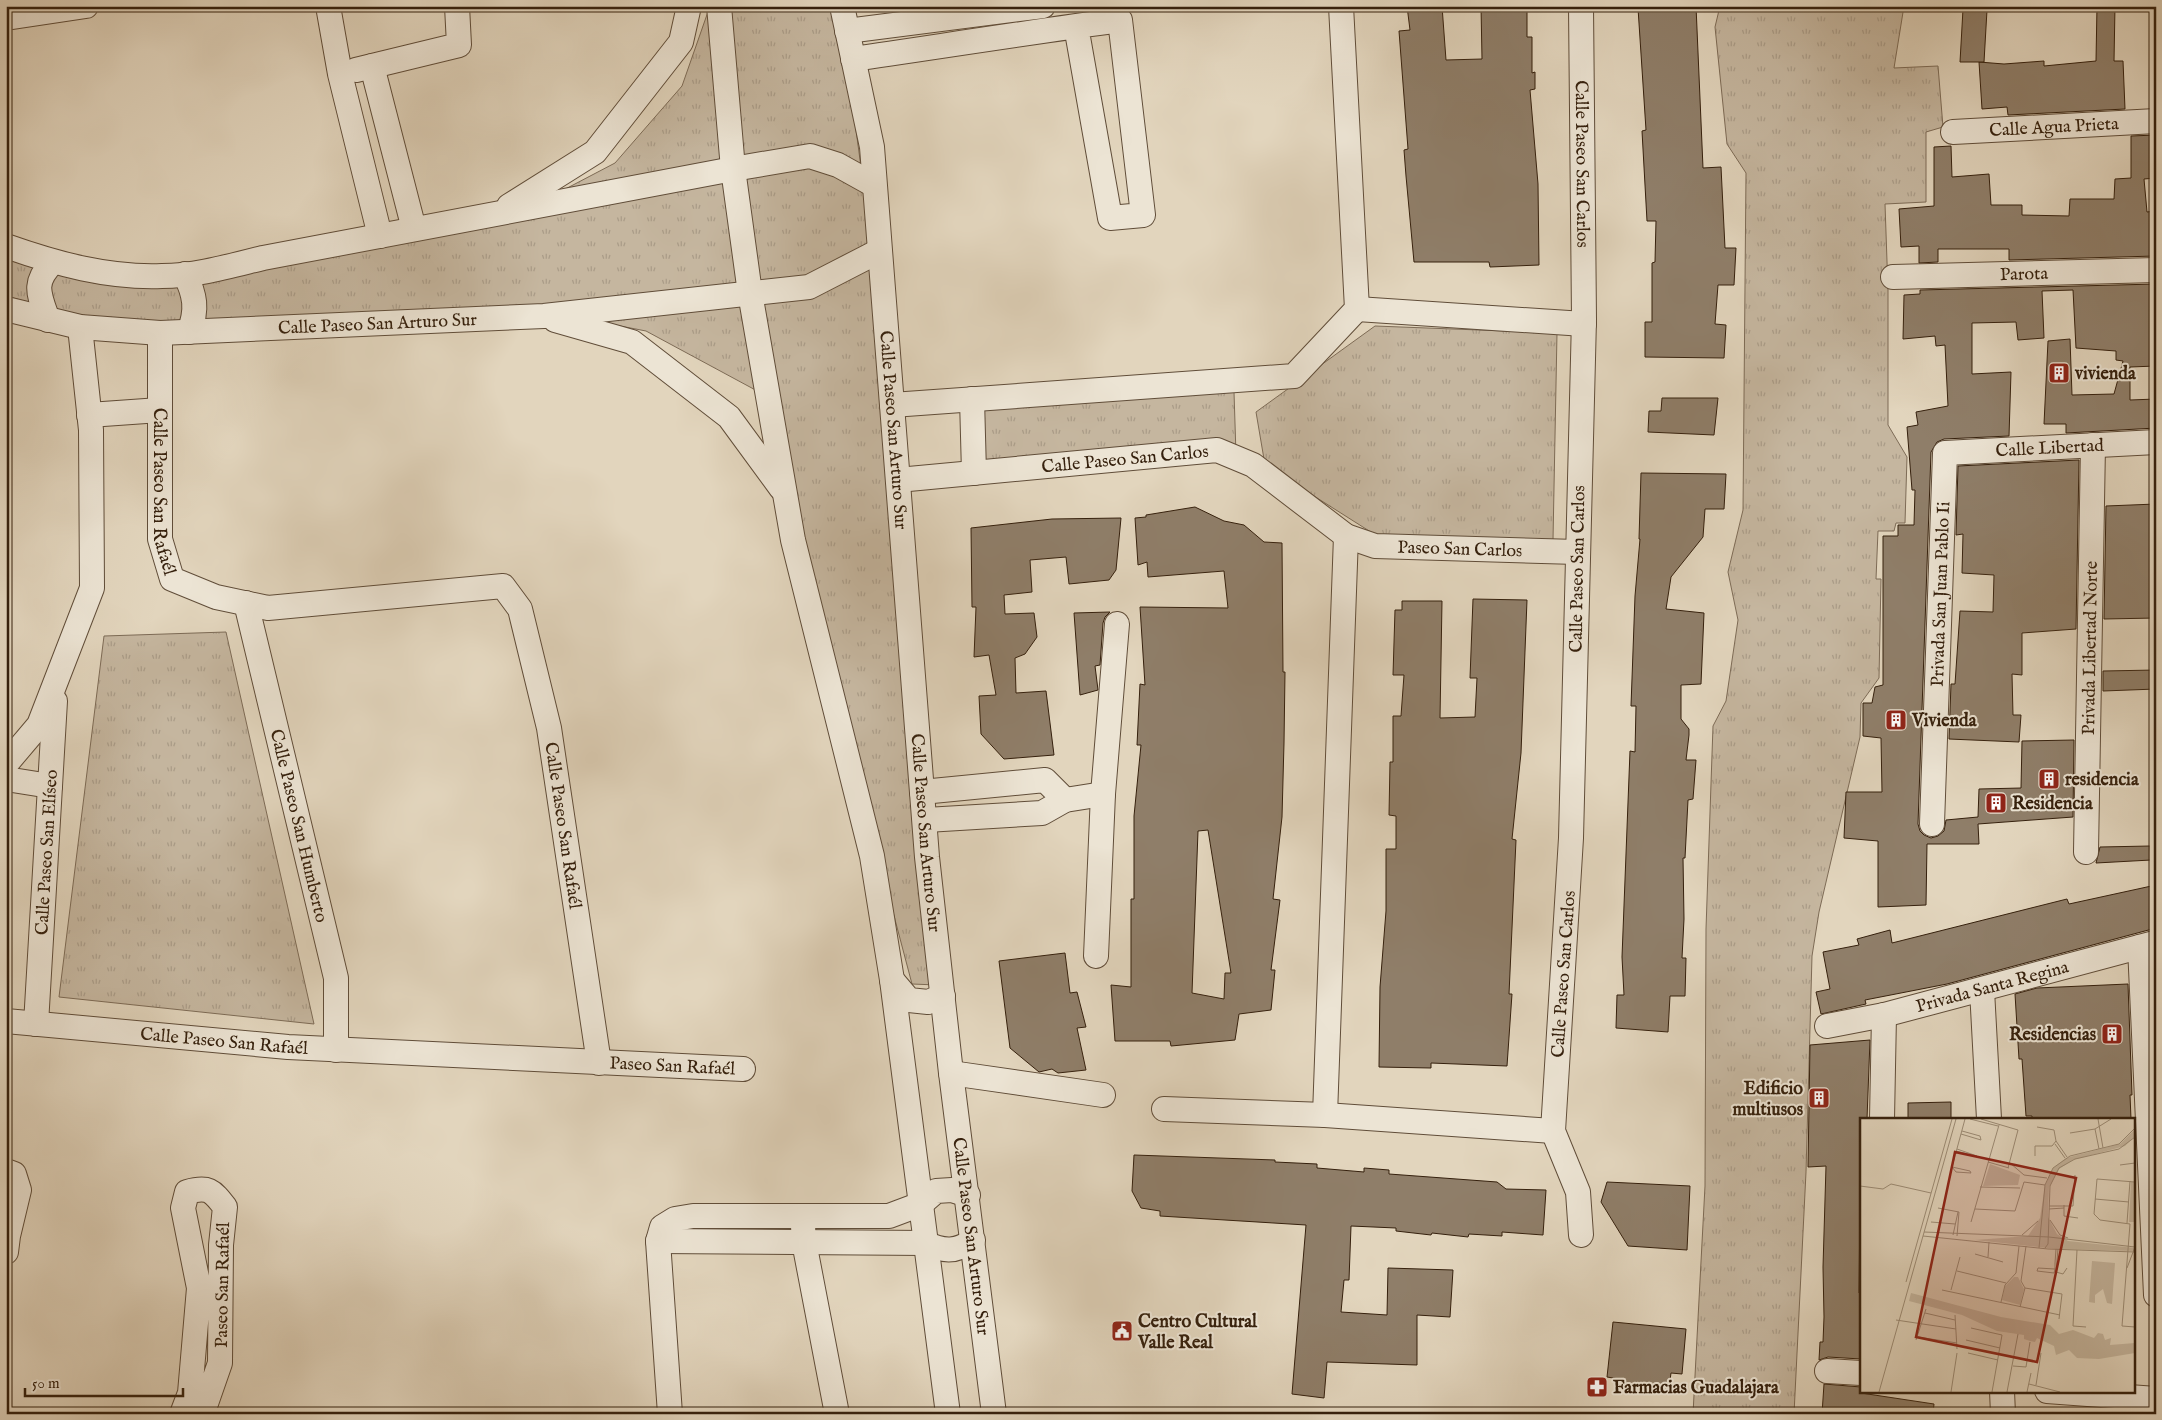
<svg xmlns="http://www.w3.org/2000/svg" width="2162" height="1420" font-family="'IM FELL English',serif">
<style>
.grass{fill:url(#grass-tufts);stroke:#7d6b56}
.building{fill:#8f7e69;stroke:#35200d;fill-rule:evenodd}
.lines{fill:none;stroke-linecap:round;stroke-linejoin:round}
.street-casing{stroke:#604d39;stroke-width:26}
.street{stroke:#ece4d4;stroke-width:24}
.labels{text-anchor:middle;stroke-width:4;stroke-linejoin:round;paint-order:stroke}
.street-label{font-size:18px;fill:#35200d;stroke:#ece4d4}
.poi-label{font-size:18px;font-weight:bold;fill:#35200d;stroke:#ece4d4;text-anchor:start}
.inset-road{fill:none;stroke:#9d8d77;stroke-width:1}
.view{fill:#8f2418;fill-opacity:0.15;stroke:#8f2418;stroke-width:2.5}
.inset-edge{fill:none;stroke:#35200d;stroke-width:2.5}
</style>
<defs>
<pattern id="grass-tufts" width="24" height="20" patternUnits="userSpaceOnUse" patternTransform="scale(1.25)"><rect width="24" height="20" fill="#c5b69f"/><path d="M3 7l-1-3M5 7V3M7 7l1-3M15 17l-1-3M17 17v-4M19 17l1-3" fill="none" stroke="#aa9c88"/></pattern>
</defs>
<rect width="100%" height="100%" fill="#e2d5bd"/>
<filter id="stains"><feTurbulence type="fractalNoise" baseFrequency=".004" numOctaves="4"/><feColorMatrix values="0 0 0 0 .2 0 0 0 0 .09 0 0 0 0 .02 0 0 0 .5 -.17"/></filter>
<radialGradient id="worn" r=".72"><stop offset=".6" stop-color="#630" stop-opacity="0"/><stop offset="1" stop-color="#630" stop-opacity=".3"/></radialGradient>
<g class="grass">
<polygon points="710,6 836,6 847,62 864,190 937,985 912,984 874,840 790,492 774,400 646,331 537,310 108,324 6,296 6,249 176,280 510,218 615,163 682,86"/>
<polygon points="1720,6 1904,6 1894,68 1938,66 1943,127 1926,132 1926,202 1885,204 1888,290 1888,425 1907,457 1905,523 1896,523 1894,531 1878,531 1876,579 1881,579 1879,678 1861,703 1860,737 1819,912 1812,956 1806,1172 1794,1414 1693,1414 1705,1186 1706,929 1713,726 1726,701 1738,620 1728,572 1743,510 1746,173 1727,144 1715,27"/>
<polygon points="1375,326 1557,333 1553,540 1385,541 1265,465 1256,412"/>
<polygon points="1234,392 1236,455 977,468 974,403"/>
<polygon points="226,632 314,1024 59,997 104,636"/>
</g>
<g class="building">
<polygon points="1407,6 1442,6 1446,60 1482,59 1481,6 1527,6 1527,37 1532,37 1532,73 1535,72 1535,89 1530,90 1538,184 1539,265 1490,267 1489,262 1414,262 1406,176 1404,150 1408,149 1399,31 1410,30"/>
<polygon points="1663,6 1696,6 1703,168 1721,167 1725,248 1736,248 1734,285 1718,285 1715,324 1726,325 1724,358 1645,357 1645,322 1652,322 1652,263 1655,262 1656,221 1647,221 1642,131 1646,130 1638,8"/>
<polygon points="2097,6 2115,6 2114,61 2123,61 2125,109 2008,115 2007,107 1982,109 1979,62 2004,64 2044,61 2044,66 2096,61"/>
<polygon points="1963,9 1987,10 1984,62 1960,62"/>
<polygon points="2156,135 2156,178 2144,179 2147,212 2156,211 2156,256 2009,260 2009,249 1938,249 1938,262 1919,263 1919,246 1901,247 1899,209 1934,206 1934,147 1951,146 1952,177 1989,174 1991,205 2022,205 2022,215 2069,216 2070,199 2114,199 2115,179 2131,178 2131,136"/>
<polygon points="2156,284 2156,366 2130,367 2130,400 2156,399 2156,428 2066,433 2066,424 2044,424 2048,341 2070,339 2072,395 2114,394 2123,361 2116,360 2116,351 2076,348 2073,290 2042,291 2044,338 2018,340 2016,322 1972,323 1972,374 2011,372 2009,436 1944,439 1937,442 1931,452 1918,824 1920,831 1924,835 1931,838 1938,836 1944,831 1946,820 1978,817 1979,789 2021,788 2022,741 2074,740 2073,817 1978,824 1979,844 1927,844 1926,905 1878,907 1878,841 1844,838 1846,792 1882,792 1881,738 1863,736 1863,703 1872,703 1875,687 1883,685 1883,536 1898,536 1898,525 1914,525 1915,490 1912,490 1907,427 1918,425 1916,412 1948,406 1945,345 1936,346 1935,336 1903,339 1904,295 1920,294 1920,290"/>
<polygon points="1662,398 1718,398 1714,435 1648,432 1649,411 1661,411"/>
<polygon points="2079,460 2076,629 2022,633 2022,675 2012,674 2013,715 2021,715 2019,742 1949,739 1951,684 1955,684 1960,611 1993,612 1994,575 1962,573 1963,534 1956,535 1958,466"/>
<polygon points="1641,473 1726,474 1724,509 1705,509 1703,537 1671,577 1666,609 1704,613 1701,684 1681,685 1681,719 1689,729 1689,735 1686,760 1696,760 1693,799 1688,800 1685,858 1683,858 1684,919 1682,958 1686,958 1685,996 1670,996 1668,1032 1616,1028 1617,995 1624,995 1622,957 1630,751 1635,752 1636,706 1631,706 1635,596 1640,539 1639,539"/>
<polygon points="2156,504 2156,618 2104,619 2106,506"/>
<path d="M 1195,507 L 1224,521 L 1244,525 L 1264,542 L 1282,543 L 1283,672 L 1285,672 L 1284,743 L 1282,817 L 1273,899 L 1280,900 L 1271,970 L 1275,970 L 1271,1010 L 1239,1014 L 1235,1040 L 1171,1046 L 1170,1041 L 1115,1041 L 1111,985 L 1131,987 L 1131,899 L 1134,899 L 1134,816 L 1141,745 L 1137,745 L 1140,684 L 1145,685 L 1140,607 L 1228,608 L 1224,571 L 1148,577 L 1147,562 L 1138,565 L 1135,518 L 1146,517 L 1146,515 ZM 1208,830 L 1231,973 L 1225,973 L 1224,999 L 1192,993 L 1198,831 Z"/>
<polygon points="1121,518 1116,570 1109,580 1069,584 1066,557 1030,560 1032,592 1004,595 1005,614 1034,613 1037,637 1025,654 1015,658 1016,693 1046,691 1054,755 1004,759 981,734 979,696 996,695 989,655 974,657 976,607 972,607 971,528 1052,519"/>
<polygon points="1473,599 1527,600 1521,753 1512,839 1516,840 1509,994 1512,994 1507,1066 1431,1063 1431,1068 1379,1067 1380,987 1386,911 1386,849 1396,849 1396,816 1389,815 1390,762 1393,762 1393,716 1401,716 1404,675 1393,675 1395,610 1402,610 1402,601 1442,601 1440,718 1475,717 1477,678 1470,678"/>
<polygon points="1110,612 1105,617 1103,623 1100,665 1095,666 1098,690 1080,695 1074,613"/>
<polygon points="2156,670 2156,689 2103,691 2103,671"/>
<polygon points="2150,846 2151,860 2096,863 2100,847"/>
<polygon points="2156,885 2156,928 1947,984 1865,1000 1866,1004 1821,1014 1816,992 1830,989 1823,952 1859,945 1857,939 1890,930 1892,943 2067,899 2069,904"/>
<polygon points="1065,953 1070,993 1077,992 1086,1027 1077,1028 1086,1070 1058,1073 1052,1069 1039,1072 1010,1048 999,961"/>
<polygon points="2128,984 2132,1095 2130,1095 2131,1119 2032,1119 2032,1116 2026,1116 2022,1059 2019,1059 2015,994 2037,988"/>
<polygon points="1870,1040 1867,1119 1861,1119 1859,1293 1861,1293 1861,1359 1828,1357 1819,1360 1820,1342 1823,1342 1824,1317 1823,1267 1826,1166 1808,1167 1810,1045"/>
<polygon points="1951,1102 1951,1119 1908,1119 1908,1103"/>
<polygon points="1134,1155 1275,1160 1275,1162 1317,1164 1317,1168 1364,1172 1364,1168 1389,1170 1389,1174 1497,1182 1506,1189 1546,1190 1543,1235 1502,1232 1502,1236 1469,1234 1468,1237 1432,1233 1431,1235 1396,1231 1396,1228 1351,1226 1349,1280 1344,1280 1341,1312 1387,1315 1388,1268 1453,1270 1450,1317 1417,1315 1417,1365 1327,1362 1324,1398 1292,1394 1306,1225 1160,1216 1160,1211 1141,1208 1132,1191"/>
<polygon points="1607,1182 1690,1186 1687,1250 1628,1246 1601,1202"/>
<polygon points="1613,1322 1686,1329 1682,1374 1671,1373 1669,1388 1626,1386 1625,1380 1607,1377"/>
<polygon points="1824,1384 1861,1387 1861,1393 1934,1404 1933,1414 1822,1414"/>
</g>
<g class="lines">
<g class="street-casing">
<g id="street">
<polyline points="328,6 340,74 380,236"/>
<polyline points="719,6 733,169 750,293 793,540 872,856 892,980 948,1414"/>
<path id="s1" d="M 842,6 L 872,147 L 927,857 L 951,1073 L 994,1414"/>
<path id="s2" d="M 1581,6 L 1584,319 L 1571,838 L 1553,1131 L 1578,1192 L 1581,1235"/>
<polyline points="6,18 86,6"/>
<polyline points="847,31 1043,6"/>
<path d="M 853,59 C 942,46 1031,32 1120,20 L 1143,215 L 1110,218 L 1076,26"/>
<polyline points="372,66 414,229"/>
<polyline points="356,70 459,45 457,6"/>
<path id="s3" d="M 1953,132 L 2156,121"/>
<polyline points="509,206 595,152 681,42 689,6"/>
<path d="M 6,246 C 57,264 108,278 162,276 C 196,276 230,266 263,258 L 733,169 L 810,156 L 838,165 L 874,185"/>
<path d="M 185,274 C 195,295 198,309 189,332"/>
<path id="s4" d="M 1893,277 L 2156,270"/>
<path id="s5" d="M 6,309 L 80,327 L 160,333 L 544,316 L 809,287 L 879,251"/>
<polyline points="1357,309 1584,324"/>
<path d="M 48,320 C 39,294 32,283 53,262"/>
<polyline points="555,320 632,342 729,417 781,488"/>
<path id="s6" d="M 160,333 L 160,539 L 172,579 L 216,597 L 268,608 L 503,586 L 520,609 L 549,728 L 599,1063"/>
<polyline points="972,399 974,473"/>
<polyline points="892,405 1294,376 1357,309 1341,6"/>
<polyline points="89,415 160,410"/>
<path id="s7" d="M 898,480 L 1217,450 L 1253,465 L 1346,536 L 1375,546 L 1577,552"/>
<path id="s8" d="M 246,603 L 336,978 L 336,1050"/>
<polyline points="6,764 39,725 92,588 91,430 80,327"/>
<polyline points="6,779 50,786"/>
<polyline points="922,792 1045,780 1065,800"/>
<polyline points="926,820 1042,813 1065,800 1103,794"/>
<path id="s9" d="M 1932,824 L 1945,453 L 2156,442"/>
<path id="s10" d="M 2086,852 L 2093,445"/>
<polyline points="2140,947 2156,1295"/>
<polyline points="1096,956 1103,794 1117,624"/>
<polyline points="892,980 909,1000 928,1002 943,996"/>
<polyline points="1982,990 1989,1119"/>
<path id="s11" d="M 6,1021 L 288,1047 L 743,1069"/>
<path id="s12" d="M 36,1024 L 55,701"/>
<path id="s13" d="M 1827,1026 L 1884,1015 L 2154,943"/>
<polyline points="951,1073 1103,1095"/>
<polyline points="1164,1109 1325,1115 1553,1131"/>
<polyline points="1325,1115 1346,536"/>
<polyline points="1882,1119 1884,1015"/>
<polyline points="6,1171 14,1174 19,1190 8,1236 6,1252"/>
<polyline points="803,1226 804,1242 837,1414"/>
<path d="M 658,1241 L 926,1243 C 943,1252 958,1252 973,1240"/>
<polyline points="1827,1371 1861,1373"/>
<polyline points="2002,1391 2003,1414"/>
<polyline points="2047,1391 2156,1399"/>
<path d="M 182,1414 L 190,1393 L 199,1288 L 183,1208 L 187,1192 C 208,1186 212,1190 225,1207 L 221,1245 L 220,1363 L 204,1409 L 191,1414"/>
<polyline points="670,1414 658,1241 662,1227 675,1219 693,1216 889,1216 921,1204 936,1191 952,1190 968,1195"/>
</g>
</g>
<use href="#street" class="street"/>
</g>
<defs>
<g id="building-square" transform="scale(1.125)"><rect x="-9" y="-9" width="18" height="18" rx="4" fill="#8f2418" stroke="#ece4d4"/><path d="M-4-6H4V6H1V3H-1V6H-4ZM-2.5-4.3h1.7v1.8h-1.7ZM.8-4.3h1.7v1.8H.8ZM-2.5-1h1.7V.8h-1.7ZM.8-1h1.7V.8H.8Z" fill="#fff"/></g>
<g id="civic-square" transform="scale(1.125)"><rect x="-9" y="-9" width="18" height="18" rx="4" fill="#8f2418" stroke="#ece4d4"/><path d="M-.6-6.5H3V-4.5H.6V-3L4-1V1h2V6H-6V1h2V-1L-.6-3ZM-1.2 2.5V6h2.4V2.5Z" fill="#fff"/></g>
<g id="pharmacy-square" transform="scale(1.125)"><rect x="-9" y="-9" width="18" height="18" rx="4" fill="#8f2418" stroke="#ece4d4"/><path d="M-2-6h4v4h4v4h-4v4h-4v-4h-4v-4h4Z" fill="#fff"/></g>
</defs>
<g fill-rule="evenodd">
<use href="#building-square" x="2059" y="373"/>
<use href="#building-square" x="1896" y="720"/>
<use href="#building-square" x="2049" y="779"/>
<use href="#building-square" x="1996" y="803"/>
<use href="#building-square" x="2112" y="1034"/>
<use href="#building-square" x="1819" y="1098"/>
<use href="#civic-square" x="1122" y="1331"/>
<use href="#pharmacy-square" x="1597" y="1387"/>
</g>
<g class="labels">
<g class="street-label">
<text dy="6" stroke="none"><textPath href="#s3" startOffset="101">Calle Agua Prieta</textPath></text>
<text dy="6" stroke="none"><textPath href="#s2" startOffset="158">Calle Paseo San Carlos</textPath></text>
<text dy="6" stroke="none"><textPath href="#s4" startOffset="131">Parota</textPath></text>
<text dy="6" stroke="none"><textPath href="#s5" startOffset="374">Calle Paseo San Arturo Sur</textPath></text>
<text dy="6" stroke="none"><textPath href="#s1" startOffset="428">Calle Paseo San Arturo Sur</textPath></text>
<text dy="6" stroke="none"><textPath href="#s9" startOffset="476">Calle Libertad</textPath></text>
<text dy="6" stroke="none"><textPath href="#s7" startOffset="228">Calle Paseo San Carlos</textPath></text>
<text dy="6" stroke="none"><textPath href="#s6" startOffset="159">Calle Paseo San Rafaél</textPath></text>
<text dy="6" stroke="none"><textPath href="#s7" startOffset="592">Paseo San Carlos</textPath></text>
<text transform="translate(1577 569) rotate(-89)" y="6">Calle Paseo San Carlos</text>
<text dy="6" stroke="none"><textPath href="#s9" startOffset="230">Privada San Juan Pablo Ii</textPath></text>
<text dy="6" stroke="none"><textPath href="#s10" startOffset="204">Privada Libertad Norte</textPath></text>
<text dy="6" stroke="none"><textPath href="#s8" startOffset="229">Calle Paseo San Humberto</textPath></text>
<text dy="6" stroke="none"><textPath href="#s6" startOffset="834">Calle Paseo San Rafaél</textPath></text>
<text dy="6" stroke="none"><textPath href="#s1" startOffset="832">Calle Paseo San Arturo Sur</textPath></text>
<text dy="6" stroke="none"><textPath href="#s12" startOffset="172">Calle Paseo San Elíseo</textPath></text>
<text transform="translate(1563 974) rotate(-86)" y="6">Calle Paseo San Carlos</text>
<text dy="6" stroke="none"><textPath href="#s13" startOffset="170">Privada Santa Regina</textPath></text>
<text dy="6" stroke="none"><textPath href="#s11" startOffset="219">Calle Paseo San Rafaél</textPath></text>
<text dy="6" stroke="none"><textPath href="#s11" startOffset="668">Paseo San Rafaél</textPath></text>
<text dy="6" stroke="none"><textPath href="#s1" startOffset="1238">Calle Paseo San Arturo Sur</textPath></text>
<text transform="translate(222 1285) rotate(-89)" y="6">Paseo San Rafaél</text>
</g>
<g class="poi-label">
<text x="2075" y="379">vivienda</text>
<text x="1912" y="726">Vivienda</text>
<text x="2065" y="785">residencia</text>
<text x="2012" y="809">Residencia</text>
<text x="2096" y="1040" text-anchor="end">Residencias</text>
<text x="1803" y="1094" text-anchor="end">Edificio<tspan x="1803" dy="21">multiusos</tspan></text>
<text x="1138" y="1327">Centro Cultural<tspan x="1138" dy="21">Valle Real</tspan></text>
<text x="1613" y="1393">Farmacias Guadalajara</text>
</g>
</g>
<g transform="translate(1860 1118)">
<rect width="275" height="275" fill="#e2d5bd"/>
<path d="M 275,11 L 275,18 L 265,28 L 213,42 L 199,51 L 189,69 L 188,99 L 197,116 L 208,123 L 275,130 L 275,133 L 196,131 L 115,122 L 168,118 L 180,100 L 185,68 L 193,50 L 206,40 L 260,26 ZM 130,46 L 160,57 L 158,67 L 123,68 ZM 271,64 L 275,64 L 275,104 L 269,104 ZM 232,143 L 255,145 L 252,186 L 247,185 L 243,171 L 235,177 L 235,185 L 229,184 ZM 154,159 L 158,159 L 164,171 L 160,187 L 142,182 L 145,168 ZM 51,175 L 141,199 L 190,207 L 199,216 L 213,212 L 234,220 L 238,215 L 243,216 L 245,222 L 251,220 L 250,227 L 275,225 L 275,235 L 239,241 L 217,240 L 209,232 L 196,237 L 194,228 L 177,220 L 175,224 L 170,223 L 164,221 L 164,217 L 137,213 L 102,197 L 49,183 Z" fill="#c5b69f"/>
<path class="inset-road" d="M 110,1 L 138,8M 121,1 L 158,12 L 148,50M 238,1 L 243,30M 177,9 L 194,12 L 196,23 L 207,39M 210,15 L 235,11M 101,16 L 121,22 L 120,18 L 102,13M 195,26 L 205,40M 239,31 L 235,11 L 251,1M 96,33 L 117,38 L 97,31M 175,38 L 175,28 L 192,28 L 196,23M 128,44 L 149,50M 150,45 L 164,57 L 187,60M 260,47 L 275,45M 92,49 L 105,1M 92,49 L 110,53 L 111,55 L 96,54 ZM 275,64 L 237,61 L 234,96 L 240,102 L 270,106 L 262,208 L 275,209M 0,68 L 23,71 L 31,66 L 71,75M 120,69 L 160,70M 235,81 L 269,84M 204,87 L 204,98 L 218,100M 189,88 L 213,88 L 215,57M 78,90 L 99,94 L 97,118M 115,91 L 155,93 L 164,64 L 185,67M 189,91 L 204,90M 190,102 L 200,117 L 208,120M 71,104 L 95,106M 111,104 L 139,7M 267,105 L 270,63M 64,114 L 189,119 L 275,129M 93,117 L 98,94M 162,117 L 178,103M 63,118 L 188,131 L 275,134M 166,128 L 161,163 L 165,170 L 202,176 L 199,201M 179,130 L 185,67 L 193,50 L 210,38 L 259,26 L 275,10M 185,130 L 188,126 L 190,68 L 199,50 L 215,41 L 259,31 L 275,19M 198,131 L 196,154 L 203,156 L 207,150M 217,132 L 213,208 L 226,209M 115,136 L 143,144M 128,139 L 129,124M 267,150 L 275,129M 195,151 L 178,150 L 177,153 L 194,155 L 195,151 L 195,145 L 196,131M 97,153 L 146,165M 46,164 L 92,1M 82,172 L 200,197M 91,172 L 100,139M 141,184 L 145,167 L 156,155 L 159,128M 160,189 L 165,170M 65,195 L 95,202M 95,197 L 97,231M 36,202 L 96,211M 111,210 L 142,217 L 132,274M 58,219 L 97,225M 56,222 L 66,191M 106,222 L 140,230M 108,235 L 138,242M 153,248 L 166,249 L 170,224M 169,266 L 200,274M 176,267 L 181,235M 19,274 L 96,1M 91,274 L 97,235M 147,274 L 158,216M 167,274 L 171,255"/>
<path class="view" d="M 95,34 L 216,60 L 177,244 L 56,219 Z"/>
<rect width="275" height="275" class="inset-edge"/>
</g>
<rect width="2162" height="1420" fill="none" stroke="#e2d5bd" stroke-width="25"/>
<rect x="8" y="8" width="2147" height="1405" fill="none" stroke="#35200d" stroke-width="2.5"/>
<rect x="12" y="12" width="2137" height="1395" fill="none" stroke="#35200d"/>
<path d="M25 1388v8h158v-8" fill="none" stroke="#35200d" stroke-width="2.5"/>
<text x="32" y="1388" font-size="15" fill="#35200d" stroke="#ece4d4" stroke-width="4" paint-order="stroke">50 m</text>
<rect width="100%" height="100%" filter="url(#stains)"/>
<rect width="100%" height="100%" fill="url(#worn)"/>
</svg>
